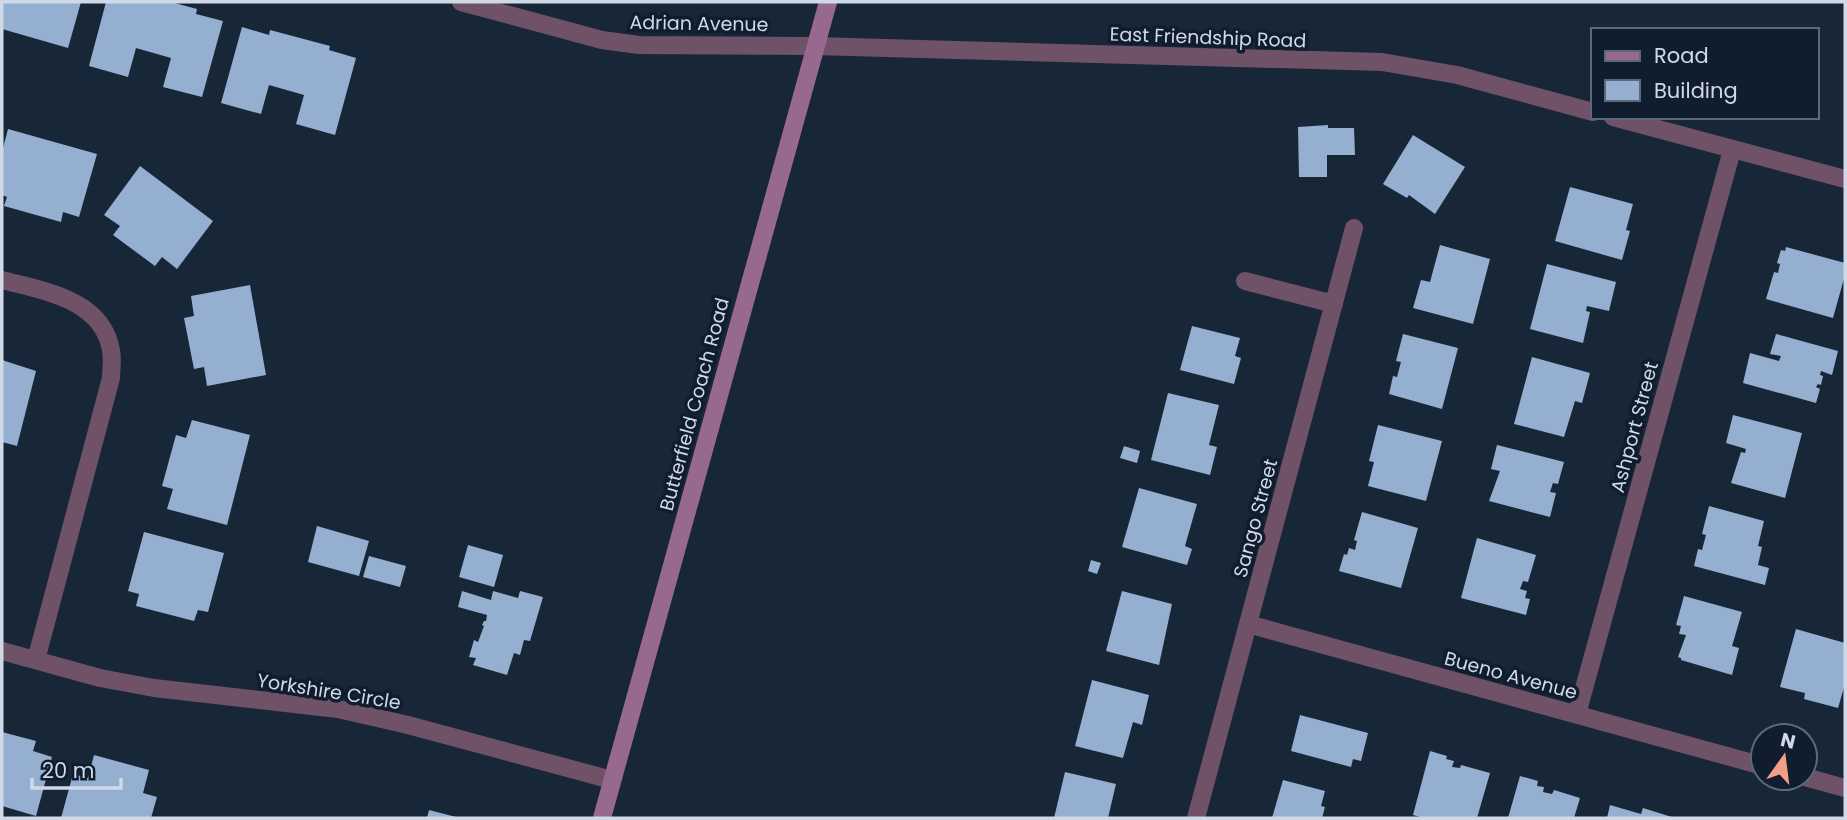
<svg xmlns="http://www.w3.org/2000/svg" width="1847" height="820" font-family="Poppins,sans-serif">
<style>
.building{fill:#95afd0}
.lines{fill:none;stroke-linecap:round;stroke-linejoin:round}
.street{stroke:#6f5168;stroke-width:18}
.secondary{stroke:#97698e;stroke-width:18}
.labels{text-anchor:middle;stroke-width:7;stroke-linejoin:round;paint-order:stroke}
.street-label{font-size:19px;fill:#d0dae6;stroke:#0f1d2e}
</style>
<rect width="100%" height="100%" fill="#182738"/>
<g class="building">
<polygon points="2,2 81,2 68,48 2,29"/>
<polygon points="106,2 171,2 197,9 196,14 223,21 202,97 163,87 171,58 136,48 128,77 89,66"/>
<polygon points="242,27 269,35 270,30 330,46 329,50 356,58 335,135 296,124 304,95 269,85 261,114 221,103"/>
<polygon points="1328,125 1328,128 1354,128 1355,155 1327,155 1327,177 1299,177 1298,127"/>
<polygon points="8,129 97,154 79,217 63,212 61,222 4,206 7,197 2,195 2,152"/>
<polygon points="1413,135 1465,167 1435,214 1409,195 1407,198 1383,184"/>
<polygon points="140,166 213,221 177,269 162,257 155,266 113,235 120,226 104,215"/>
<polygon points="1570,187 1633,204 1626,230 1630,231 1622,260 1555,241"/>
<polygon points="1440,245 1490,259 1473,324 1413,308 1421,280 1430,282"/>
<polygon points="1786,247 1845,263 1845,275 1833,318 1766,299 1774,272 1778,273 1780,264 1777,263 1781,250 1785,251"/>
<polygon points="1547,264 1616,282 1609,311 1587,306 1586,311 1590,312 1583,343 1530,329"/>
<polygon points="250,285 266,375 207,386 204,367 194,369 184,318 194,316 191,296"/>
<polygon points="1192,326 1240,338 1235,356 1241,358 1234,384 1180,370"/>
<polygon points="1403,334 1458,348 1442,409 1389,394 1393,376 1397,377 1401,362 1396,361"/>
<polygon points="1776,334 1838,351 1832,375 1821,371 1820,375 1823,376 1821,385 1818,384 1816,387 1820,389 1816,403 1743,383 1750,353 1779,361 1781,356 1770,354"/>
<polygon points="1532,357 1590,373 1582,403 1575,401 1564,437 1514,424"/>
<polygon points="2,360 36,371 17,446 2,442"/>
<polygon points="1168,393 1219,405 1209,445 1217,447 1210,475 1151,460"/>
<polygon points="1733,415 1802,433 1785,498 1731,483 1741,452 1745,453 1746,449 1726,443"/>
<polygon points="192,420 250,435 227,525 167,509 173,489 162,486 176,435 186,438"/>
<polygon points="1378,425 1442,441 1426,501 1368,486 1374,462 1369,461"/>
<polygon points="1497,445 1564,462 1558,484 1553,483 1550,492 1556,493 1550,517 1489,501 1500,471 1491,469"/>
<polygon points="1124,446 1140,451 1137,463 1120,458"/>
<polygon points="1139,488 1197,504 1185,546 1192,549 1187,565 1122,547"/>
<polygon points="1709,506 1764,521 1758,546 1762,547 1758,565 1769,568 1765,585 1694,566 1698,549 1702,550 1706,535 1702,534"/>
<polygon points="1362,512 1418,528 1401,588 1339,571 1344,554 1347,555 1349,548 1355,550 1357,541 1354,540"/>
<polygon points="317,526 369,541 359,576 308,562"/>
<polygon points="144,532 224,553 208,612 198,610 194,621 136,606 139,594 128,591"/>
<polygon points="1477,538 1536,555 1528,582 1523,581 1520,589 1527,591 1525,598 1530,599 1526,615 1461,598"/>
<polygon points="468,545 503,555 494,587 459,577"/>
<polygon points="369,556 406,566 400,587 363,577"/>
<polygon points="1091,560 1101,563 1097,574 1088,571"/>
<polygon points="462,591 491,600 493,591 518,598 520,591 543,597 530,641 524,640 520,655 514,653 507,675 473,665 476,658 469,657 474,640 478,642 484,626 482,625 484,621 486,621 487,615 458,607"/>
<polygon points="1122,591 1172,604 1159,665 1106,651"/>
<polygon points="1684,596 1742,612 1732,646 1739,648 1732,675 1681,660 1681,658 1678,657 1686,635 1679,634 1681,626 1676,625"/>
<polygon points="1796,629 1845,643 1845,684 1838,708 1804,699 1805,693 1780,687"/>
<polygon points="1092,680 1149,695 1142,725 1133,722 1123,758 1075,746"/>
<polygon points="1300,715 1368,733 1361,761 1353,759 1351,767 1291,751"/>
<polygon points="2,732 36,741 33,751 52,757 36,816 2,806"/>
<polygon points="1430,751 1447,756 1446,759 1454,761 1452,767 1460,768 1461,765 1490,773 1477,818 1424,818 1413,815"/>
<polygon points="94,755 149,770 143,793 157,797 151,818 61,818 73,774 88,778"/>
<polygon points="1065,772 1116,784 1108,818 1054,818"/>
<polygon points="1520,776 1538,781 1537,786 1544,787 1543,792 1552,794 1554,790 1580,798 1574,818 1508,818"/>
<polygon points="1283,780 1325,791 1321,806 1325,807 1322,818 1272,818"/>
<polygon points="1610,805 1641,814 1643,808 1675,818 1607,818"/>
<polygon points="429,810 456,817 456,818 427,818"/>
</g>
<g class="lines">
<g class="street">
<polyline points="461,2 602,40 639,45 815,46 1382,62 1457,75 1593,112"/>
<polyline points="1613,117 1845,179"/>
<path d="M 2,280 C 43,291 102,299 111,350 C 113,359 111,369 111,378 L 36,660"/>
<polyline points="1245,281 1334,304"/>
<polyline points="1248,624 1763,766"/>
<polyline points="2,651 100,678 154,688 338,709 408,725 612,780"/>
<polyline points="1577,714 1732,150"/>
<polyline points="1805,777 1845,788"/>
<polyline points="1196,818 1354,228"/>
</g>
<polyline class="secondary" points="602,818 828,2"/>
</g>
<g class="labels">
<g class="street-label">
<text transform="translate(699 23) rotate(1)" y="7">Adrian Avenue</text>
<text transform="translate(1208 37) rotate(2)" y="7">East Friendship Road</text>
<text transform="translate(694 404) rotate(-75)" y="7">Butterfield Coach Road</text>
<text transform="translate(1634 427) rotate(-75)" y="7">Ashport Street</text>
<text transform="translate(1255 518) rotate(-75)" y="7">Sango Street</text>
<text transform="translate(1511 675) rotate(15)" y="7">Bueno Avenue</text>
<text transform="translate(329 691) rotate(9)" y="7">Yorkshire Circle</text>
</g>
</g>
<rect width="1847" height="820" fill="none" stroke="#d0dae6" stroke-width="7"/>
<rect x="1591" y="28" width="228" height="91" fill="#0f1d2e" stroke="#5c6978" stroke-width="2"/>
<rect x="1605" y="51" width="35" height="10" fill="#97698e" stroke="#5c6978" stroke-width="2"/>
<text x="1654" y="63" font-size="21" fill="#d0dae6">Road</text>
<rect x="1605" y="80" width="35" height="21" fill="#95afd0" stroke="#5c6978" stroke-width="2"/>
<text x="1654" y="98" font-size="21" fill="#d0dae6">Building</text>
<g transform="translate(1784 757) rotate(14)"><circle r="33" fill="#0f1d2e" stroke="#5c6978" stroke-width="2"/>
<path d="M0-5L12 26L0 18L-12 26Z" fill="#f49e87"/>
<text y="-10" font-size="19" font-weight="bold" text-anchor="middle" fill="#d0dae6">N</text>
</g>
<path d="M32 778v10h89v-10" fill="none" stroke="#d0dae6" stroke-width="3.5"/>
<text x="42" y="778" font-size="21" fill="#d0dae6" stroke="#0f1d2e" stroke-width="5" paint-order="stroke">20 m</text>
</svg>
